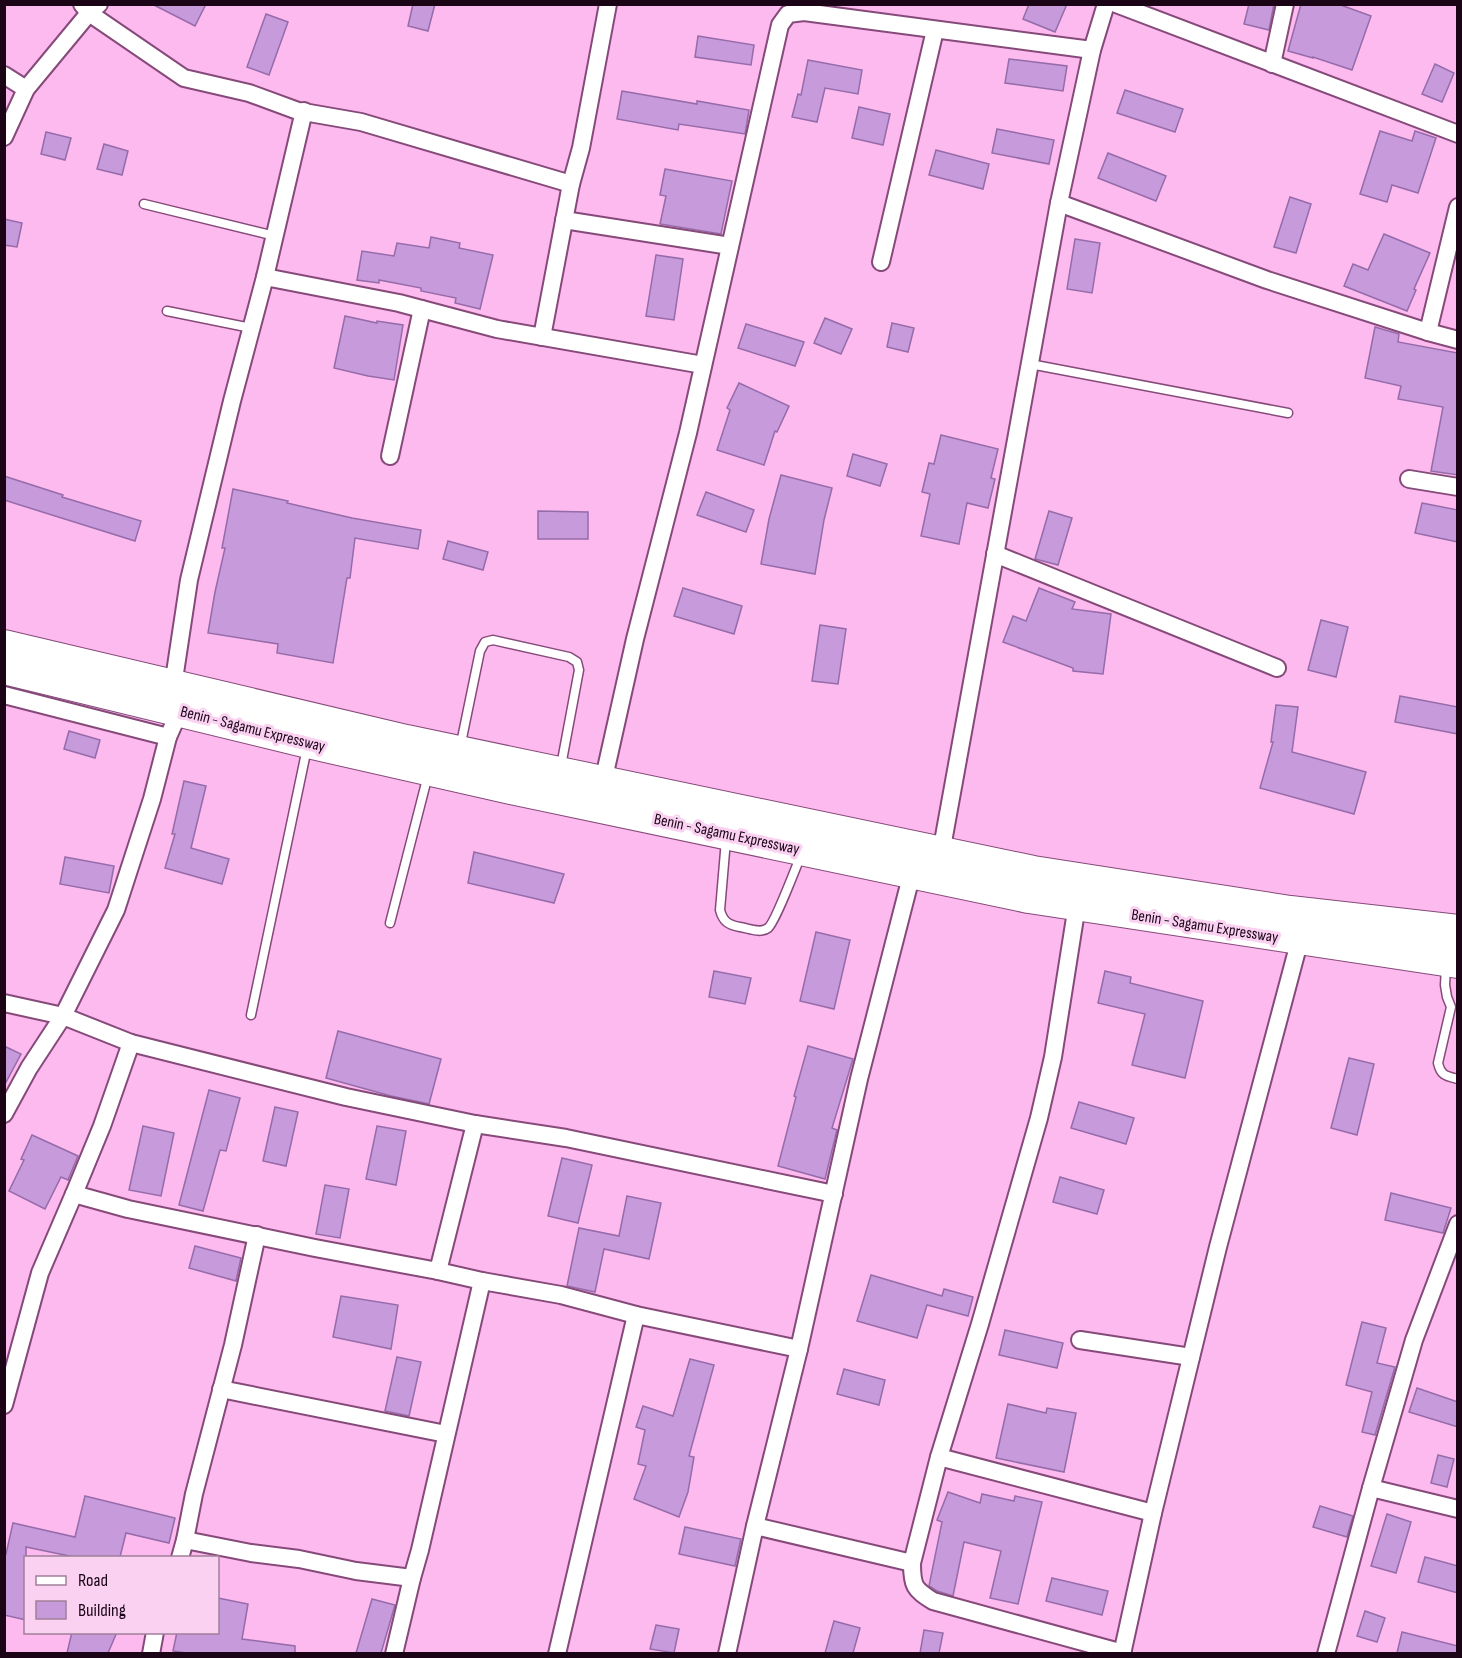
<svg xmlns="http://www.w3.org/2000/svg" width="1462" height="1658" font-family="'Sofia Sans Condensed',sans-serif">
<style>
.building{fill:#c69adb;stroke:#956ba9;stroke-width:1.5}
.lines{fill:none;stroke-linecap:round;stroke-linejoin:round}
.lane-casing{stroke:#854a79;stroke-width:11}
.street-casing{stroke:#854a79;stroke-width:20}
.highway-casing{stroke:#854a79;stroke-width:34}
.lane{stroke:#fff;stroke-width:8}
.street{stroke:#fff;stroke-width:16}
.highway{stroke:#fff;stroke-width:32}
.labels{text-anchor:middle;stroke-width:6;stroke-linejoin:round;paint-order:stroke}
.street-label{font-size:16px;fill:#1a0416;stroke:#fad1f1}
</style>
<rect width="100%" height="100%" fill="#fdbaee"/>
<g class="building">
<polygon points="152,4 206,4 195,26"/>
<polygon points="413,4 435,4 428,31 408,26"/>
<polygon points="1029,4 1067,4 1055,32 1023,19"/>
<polygon points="1249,4 1274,4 1269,30 1244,24"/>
<polygon points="1301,4 1338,4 1371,16 1352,70 1313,57 1313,58 1288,51"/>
<polygon points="266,14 288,22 269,75 247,67"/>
<polygon points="698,36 754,45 751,65 695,57"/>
<polygon points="1009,59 1067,66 1063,91 1005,83"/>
<polygon points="808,60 862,70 858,94 825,88 817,122 792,117 798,94 801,95"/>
<polygon points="1435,64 1454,73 1442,102 1422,94"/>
<polygon points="1125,90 1183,109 1175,132 1117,113"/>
<polygon points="622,91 697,104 697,101 749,110 745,134 679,124 678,130 617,119"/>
<polygon points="859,107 890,114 883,145 852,138"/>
<polygon points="997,129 1054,140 1049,164 992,153"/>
<polygon points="1380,131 1412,141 1415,131 1436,138 1418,193 1392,185 1387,202 1360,194"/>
<polygon points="46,132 71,138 65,160 41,154"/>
<polygon points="104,144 128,151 122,175 97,169"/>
<polygon points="936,150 989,164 983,189 929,175"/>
<polygon points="1108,153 1166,176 1156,201 1098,178"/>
<polygon points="665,169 732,181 721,234 660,224 666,196 660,195"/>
<polygon points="1290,197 1311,204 1296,253 1274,247"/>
<polygon points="4,219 22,223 17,247 4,245"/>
<polygon points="1384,234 1430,253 1414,289 1416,290 1407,311 1344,286 1353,264 1368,270"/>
<polygon points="431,237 460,243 459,248 493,255 480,309 455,303 456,298 421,291 421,288 379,280 379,283 357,280 362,251 394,256 397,243 429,248"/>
<polygon points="1075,239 1100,243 1092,293 1067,289"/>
<polygon points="656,255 683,259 674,320 646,316"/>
<polygon points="345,316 377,323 377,321 403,325 394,380 368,376 334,368"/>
<polygon points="825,318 852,329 841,354 814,343"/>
<polygon points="892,323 914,328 908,352 887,347"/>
<polygon points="746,324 804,342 795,366 738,348"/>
<polygon points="1375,327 1399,334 1398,342 1458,353 1458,475 1431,471 1443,407 1398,399 1401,386 1365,378"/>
<polygon points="739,383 789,406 777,432 775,431 764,465 717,450 730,410 727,408"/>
<polygon points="941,435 998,449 991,478 995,479 988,508 967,503 959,544 921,536 930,494 922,492 929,463 934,464"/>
<polygon points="853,454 887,464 880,486 847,476"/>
<polygon points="781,475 832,488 824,520 815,574 761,564 769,519"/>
<polygon points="4,476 63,495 62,497 141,521 135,541 4,500"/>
<polygon points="233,489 288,501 287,503 352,518 421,530 418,549 355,538 350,578 347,578 333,663 277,653 278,644 208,633 215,592 225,548 222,548"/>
<polygon points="706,492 754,510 746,532 697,515"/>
<polygon points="1422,503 1458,510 1458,542 1415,533"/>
<polygon points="538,511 588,512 588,539 538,539"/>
<polygon points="1049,511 1072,518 1058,565 1035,559"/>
<polygon points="448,541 488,552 483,570 443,559"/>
<polygon points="683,588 742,606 734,634 674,616"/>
<polygon points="1039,588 1075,602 1072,609 1111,614 1103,674 1073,671 1073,668 1003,642 1013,616 1026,621"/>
<polygon points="1321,620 1348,627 1336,677 1308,670"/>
<polygon points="820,625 846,629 838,684 812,681"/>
<polygon points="1400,696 1458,707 1458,734 1395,722"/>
<polygon points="1276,705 1298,707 1292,752 1366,772 1354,814 1260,788 1273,742 1271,742"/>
<polygon points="69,731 100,740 95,758 64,749"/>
<polygon points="184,781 206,786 191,848 229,859 222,884 165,868 175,834 172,834"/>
<polygon points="474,852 564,874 554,903 468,883"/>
<polygon points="65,857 114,866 109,893 60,884"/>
<polygon points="816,932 850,940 834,1009 800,1001"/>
<polygon points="714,971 751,978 745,1004 709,997"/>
<polygon points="1105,971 1131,977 1130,983 1203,1001 1185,1078 1132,1065 1145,1014 1098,1003"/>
<polygon points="338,1031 441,1059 429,1104 391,1096 326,1078"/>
<polygon points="4,1046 21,1054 4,1086"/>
<polygon points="808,1046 853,1059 832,1128 837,1130 825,1179 778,1166 796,1097 794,1096"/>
<polygon points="1349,1058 1374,1064 1357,1135 1331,1128"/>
<polygon points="209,1090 240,1098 226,1151 220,1150 203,1211 179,1205"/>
<polygon points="1079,1102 1134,1118 1126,1144 1071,1128"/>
<polygon points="275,1107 298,1112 286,1166 263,1161"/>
<polygon points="143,1126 174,1133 161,1196 129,1190"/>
<polygon points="377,1126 406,1131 396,1185 366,1179"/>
<polygon points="32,1135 78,1156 68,1180 61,1177 45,1209 9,1191 24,1160 21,1159"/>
<polygon points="562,1158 592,1165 578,1223 548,1216"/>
<polygon points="1060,1177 1104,1190 1097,1214 1053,1202"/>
<polygon points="325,1185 349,1189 340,1238 316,1234"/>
<polygon points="1391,1193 1451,1208 1443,1233 1385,1220"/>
<polygon points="627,1196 661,1203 649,1259 604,1249 595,1292 567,1286 579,1228 619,1236"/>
<polygon points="195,1246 241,1258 236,1281 189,1268"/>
<polygon points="871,1275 942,1296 944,1289 973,1297 968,1316 927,1305 917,1338 857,1321"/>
<polygon points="341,1296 398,1305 391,1349 333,1337"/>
<polygon points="1362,1322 1386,1328 1377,1363 1395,1367 1375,1435 1362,1432 1372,1392 1346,1385"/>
<polygon points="1005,1330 1063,1343 1057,1368 999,1355"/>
<polygon points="397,1357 421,1362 409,1416 385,1411"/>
<polygon points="690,1359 714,1365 689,1456 694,1457 688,1492 679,1517 634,1499 646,1466 638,1464 645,1430 636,1427 643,1406 673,1416"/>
<polygon points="844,1369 885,1380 879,1405 837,1394"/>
<polygon points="1417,1388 1458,1402 1458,1427 1409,1412"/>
<polygon points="1008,1404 1046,1413 1047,1408 1076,1413 1064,1472 996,1458"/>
<polygon points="1438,1455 1454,1459 1447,1487 1431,1483"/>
<polygon points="948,1492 980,1503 982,1494 1014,1501 1015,1496 1042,1502 1018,1604 990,1598 1001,1551 964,1542 953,1596 937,1591 929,1586 942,1522 937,1520"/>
<polygon points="85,1496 175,1518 169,1543 126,1533 120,1557 74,1557 26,1547 26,1620 4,1615 4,1554 6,1554 13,1523 75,1537"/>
<polygon points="1320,1506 1353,1516 1347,1537 1313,1527"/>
<polygon points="1387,1514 1411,1522 1396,1573 1371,1566"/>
<polygon points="685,1527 741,1539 735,1566 679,1554"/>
<polygon points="1425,1557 1458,1566 1458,1593 1418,1582"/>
<polygon points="1052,1578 1108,1591 1102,1615 1046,1601"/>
<polygon points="218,1598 248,1604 242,1639 295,1646 295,1653 186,1653 173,1651 177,1632 218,1632"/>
<polygon points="372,1599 395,1605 381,1653 356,1653"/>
<polygon points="1365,1611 1385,1618 1377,1642 1357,1636"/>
<polygon points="834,1621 860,1628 853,1653 825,1653"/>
<polygon points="656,1625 679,1629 674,1653 650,1649"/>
<polygon points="924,1630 943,1633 939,1653 920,1653"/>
<polygon points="72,1632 117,1632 108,1653 67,1653"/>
<polygon points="1402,1632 1458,1646 1458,1653 1397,1653"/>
</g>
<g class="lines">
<g class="lane-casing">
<g id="lane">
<polyline points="144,204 275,236"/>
<polyline points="167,311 251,328"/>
<polyline points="1030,364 1288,413"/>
<polyline points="460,748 480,651 485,642 493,640 569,657 577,662 579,670 561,766"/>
<path d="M 726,840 L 720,910 C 723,922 729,925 740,927 C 748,928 760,934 768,928 C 775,923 796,867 801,855"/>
<polyline points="390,923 428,775"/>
<path d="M 1446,967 L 1445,985 L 1447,997 L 1451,1007 L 1438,1063 C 1441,1076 1446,1076 1458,1079"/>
<polyline points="251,1015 307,748"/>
</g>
</g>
<g class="street-casing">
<g id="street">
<polyline points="82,4 89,13 184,78 249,93 298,111 361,122 571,184"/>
<polyline points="1116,4 1458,134"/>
<polyline points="1272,64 1285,4"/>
<polyline points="4,75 26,89"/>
<polyline points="4,137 26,89 89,13 99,4"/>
<polyline points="1059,203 1267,280 1428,332 1458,340"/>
<polyline points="564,220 730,246"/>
<polyline points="881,262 935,30"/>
<polyline points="265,277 399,303 497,329 703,365"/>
<polyline points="1428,332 1458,207"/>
<polyline points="542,337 571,184 581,148 608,4"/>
<polyline points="390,456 422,309"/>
<polyline points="1409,479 1458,487"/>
<polyline points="995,554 1277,668"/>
<polyline points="173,686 189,580 232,401 265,277 304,111"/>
<polyline points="4,695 168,737"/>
<polyline points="603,782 635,639 688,433 780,25 788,14 804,12 1092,50"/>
<polyline points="941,853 1059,203 1092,50 1106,4"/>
<path d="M 1077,905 L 1053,1057 L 1039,1118 L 980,1324 L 939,1457 L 912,1563 C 912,1586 914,1589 933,1601 L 1123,1653"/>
<polyline points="4,1003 63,1016 131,1043 346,1097 475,1124 566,1138 834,1194"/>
<polyline points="131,1043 102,1126 74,1194 128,1209 315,1248 438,1271 482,1281 561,1295 636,1315 799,1349"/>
<polyline points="4,1114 29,1068 63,1016 116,910 152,799 168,737 180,710"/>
<polyline points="438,1271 475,1124"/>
<polyline points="1080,1340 1191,1357"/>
<polyline points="221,1389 446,1434"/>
<polyline points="4,1405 40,1273 74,1194"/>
<polyline points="939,1457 1153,1513"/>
<polyline points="1371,1488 1458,1509"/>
<polyline points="755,1526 912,1563"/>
<polyline points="185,1540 251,1553 299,1559 356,1571 412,1578"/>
<polyline points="180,1558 185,1540 194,1494 233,1345 257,1235"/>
<polyline points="151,1654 155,1632"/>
<polyline points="394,1654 412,1578 420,1550 482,1281"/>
<polyline points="557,1654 636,1315"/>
<polyline points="727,1654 755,1526 799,1349 859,1079 912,873"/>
<polyline points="1122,1654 1153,1513 1218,1247 1300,939"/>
<polyline points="1326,1654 1371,1488 1414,1340 1458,1224"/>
</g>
</g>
<g class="highway-casing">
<g id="highway">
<polyline points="4,646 406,741 1033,872 1290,912 1458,931"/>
<polyline points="4,668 308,742 506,787 1029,897 1458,962"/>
</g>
</g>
<use href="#lane" class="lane"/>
<use href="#street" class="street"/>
<use href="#highway" class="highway"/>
</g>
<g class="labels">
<g class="street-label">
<text transform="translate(253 728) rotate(14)" y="6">Benin - Sagamu Expressway</text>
<text transform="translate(727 833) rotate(12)" y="6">Benin - Sagamu Expressway</text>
<text transform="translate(1205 925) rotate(9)" y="6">Benin - Sagamu Expressway</text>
</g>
</g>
<rect width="1462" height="1658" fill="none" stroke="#1a0416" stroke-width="12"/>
<rect x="24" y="1556" width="195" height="78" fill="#fad1f1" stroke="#a07f99" stroke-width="1.5"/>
<rect x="36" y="1576" width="30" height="9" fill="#ffffff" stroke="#a07f99" stroke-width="1.5"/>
<text x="78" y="1586" font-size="18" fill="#1a0416">Road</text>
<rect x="36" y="1601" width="30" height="18" fill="#c69adb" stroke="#a07f99" stroke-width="1.5"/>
<text x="78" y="1616" font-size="18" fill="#1a0416">Building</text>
</svg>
